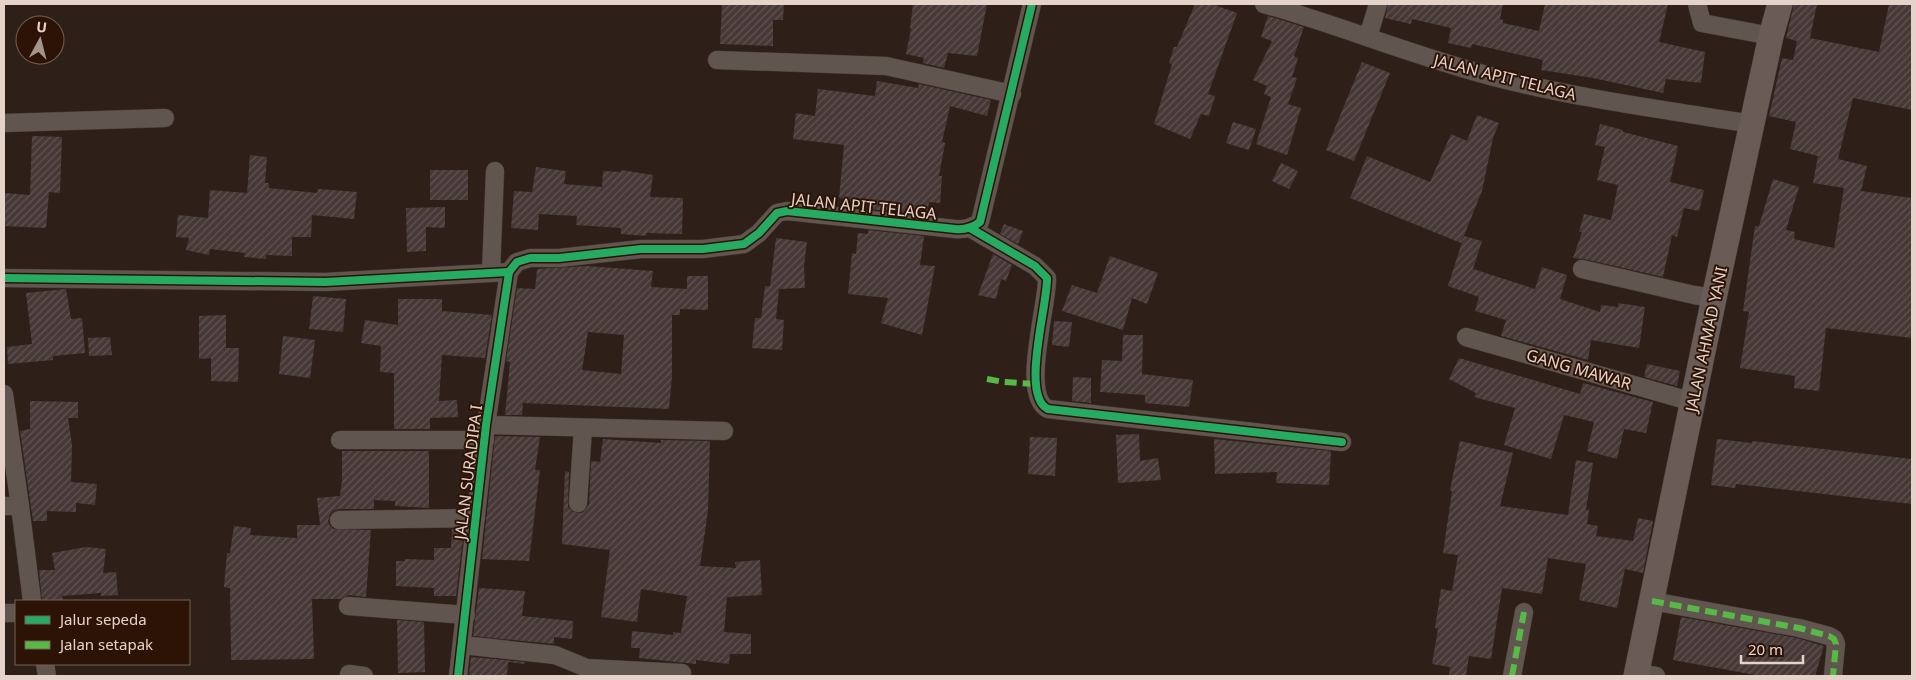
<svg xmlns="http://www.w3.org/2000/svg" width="1916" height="680" font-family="'Noto Sans',sans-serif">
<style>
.building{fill:url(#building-hatch);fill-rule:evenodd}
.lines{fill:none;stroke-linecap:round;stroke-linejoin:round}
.street-casing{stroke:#473b35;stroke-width:19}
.secondary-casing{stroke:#473b35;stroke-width:26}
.street{stroke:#60564f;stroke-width:18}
.secondary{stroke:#695c57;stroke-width:25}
.quiet{stroke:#58b947;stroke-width:6;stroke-dasharray:12 6;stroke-linecap:butt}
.cycleway-casing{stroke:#2d1306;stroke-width:11}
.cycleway{stroke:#26ab63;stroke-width:8}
.labels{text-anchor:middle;stroke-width:4;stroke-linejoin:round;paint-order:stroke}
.street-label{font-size:16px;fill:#e5d3ca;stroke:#2d1306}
</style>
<defs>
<pattern id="building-hatch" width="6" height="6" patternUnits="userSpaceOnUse" patternTransform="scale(1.25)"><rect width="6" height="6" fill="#453837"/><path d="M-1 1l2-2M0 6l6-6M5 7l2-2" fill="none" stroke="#605453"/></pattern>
</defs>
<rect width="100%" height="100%" fill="#2e2018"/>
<g class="building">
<polygon points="722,4 784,4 783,20 773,20 773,46 720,44"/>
<polygon points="913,4 987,4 977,56 948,53 944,68 923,63 924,58 906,54 911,29 910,29"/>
<polygon points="1195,4 1212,4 1237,13 1208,94 1215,96 1209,116 1201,114 1190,139 1154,124 1172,64 1169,63 1174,47 1177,47"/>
<polygon points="1388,4 1503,4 1500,19 1503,20 1503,23 1539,31 1545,4 1668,4 1659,42 1705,52 1701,83 1666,79 1663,93 1593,78 1541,70 1543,60 1472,44 1471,48 1448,43 1451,28 1412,19 1411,24 1385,18"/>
<polygon points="1794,4 1817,4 1810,38 1879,52 1889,4 1912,4 1912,110 1853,98 1838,159 1867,166 1861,191 1912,198 1912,338 1826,328 1819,391 1794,388 1795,376 1740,368 1749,312 1743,311 1755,226 1759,226 1773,179 1799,187 1786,230 1795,232 1794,239 1834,248 1844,188 1813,183 1818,156 1790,149 1796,122 1769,116 1782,58 1793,60 1797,41 1786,38"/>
<polygon points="1268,16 1304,27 1294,56 1298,58 1292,77 1297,78 1288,104 1301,108 1287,155 1256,144 1271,97 1264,94 1267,86 1253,80 1272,41 1261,37"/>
<polygon points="1362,62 1390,73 1354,161 1326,150"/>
<polygon points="877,81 918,88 919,84 991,100 987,116 950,106 942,142 945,143 939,176 942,176 940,203 929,202 927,215 869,209 870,201 839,198 844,145 793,139 796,113 815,116 818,89 875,96"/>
<polygon points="1477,115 1499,123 1493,138 1482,191 1461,243 1350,198 1367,156 1430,182 1451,134 1467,141"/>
<polygon points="1233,122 1256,129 1249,150 1226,143"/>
<polygon points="1600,124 1623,130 1623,132 1678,146 1670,182 1704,190 1699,211 1684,208 1677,237 1672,235 1663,277 1584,259 1573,258 1582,232 1579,232 1584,214 1611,220 1618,185 1597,180 1605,147 1595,145"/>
<polygon points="32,136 62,137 60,193 49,192 46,228 4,226 5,193 30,195"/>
<polygon points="250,155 267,157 265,183 269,183 269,188 317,193 318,189 357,192 354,219 312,215 311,237 292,237 292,256 266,255 266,259 244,257 245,253 210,249 209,255 186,250 189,238 176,237 178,215 208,218 210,190 247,193"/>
<polygon points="1281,163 1298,171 1289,189 1272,181"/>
<polygon points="536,167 566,171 564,184 602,187 603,171 621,172 621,170 653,175 650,197 683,198 682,234 647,233 646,236 621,234 621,228 576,225 577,216 539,214 538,230 511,228 514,191 532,192"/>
<rect x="430" y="170" width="38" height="30"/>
<polygon points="445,207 445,228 426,227 426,251 407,252 406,208"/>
<polygon points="1004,224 1023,231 1018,244 1000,234"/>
<polygon points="868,230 924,236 920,265 935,266 922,335 881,323 888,298 848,294 852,253 856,254 858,233 868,234"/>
<polygon points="1464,236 1482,241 1473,269 1535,289 1542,267 1567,275 1560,299 1600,312 1601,305 1618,307 1618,303 1645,307 1639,348 1591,340 1588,360 1501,336 1506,320 1475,311 1479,297 1448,286"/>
<polygon points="776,238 807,242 804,265 805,288 779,289 776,319 784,320 782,350 752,348 755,318 761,318 765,286 770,286"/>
<polygon points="993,254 1012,265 1006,281 1001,279 996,299 978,295"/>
<polygon points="1110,256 1158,273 1147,304 1132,298 1123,330 1062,311 1072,285 1097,293"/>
<path d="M 587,266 L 653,271 L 651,287 L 687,289 L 687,276 L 708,276 L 708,310 L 680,309 L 680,315 L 672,315 L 672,376 L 669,409 L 523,403 L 522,415 L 505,415 L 510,362 L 506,361 L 517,288 L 535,289 L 537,269 ZM 588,332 L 624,335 L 621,374 L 582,370 Z"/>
<polygon points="66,289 71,319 82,318 85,353 53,356 53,360 8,364 7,347 32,344 26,293"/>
<polygon points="313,296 346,299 343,332 309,329"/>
<polygon points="398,299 442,299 442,311 492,315 485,358 442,355 439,401 457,400 458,417 430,418 430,429 394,429 394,373 380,372 381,346 361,343 365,320 398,325"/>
<polygon points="226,315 226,348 239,348 238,382 211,381 211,358 199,359 199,316"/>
<polygon points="1054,321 1072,322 1069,347 1052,345"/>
<polygon points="1123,335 1143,335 1142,374 1193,380 1189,407 1145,403 1145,395 1100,392 1102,360 1122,361"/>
<polygon points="283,336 315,340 310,378 279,374"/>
<polygon points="110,337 112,355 89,356 88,338"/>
<polygon points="1459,358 1580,394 1583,383 1653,402 1646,433 1624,429 1617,459 1587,451 1594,422 1564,415 1551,459 1504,445 1515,408 1474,397 1476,393 1449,379"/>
<polygon points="1647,364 1680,371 1677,386 1644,377"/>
<polygon points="1073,377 1091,378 1091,403 1072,401"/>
<polygon points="30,401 78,402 78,418 68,418 72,445 71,482 97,484 95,505 76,503 76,512 47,511 47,521 33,521 20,431 30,429"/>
<polygon points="1139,434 1140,461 1158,458 1161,480 1118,483 1116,435"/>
<polygon points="495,436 540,437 535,470 540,470 529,561 482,559"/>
<polygon points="1030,437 1057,438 1055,476 1028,474"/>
<polygon points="603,439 661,443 661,440 710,441 708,511 700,566 736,568 735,562 760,560 762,595 727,597 724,632 751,634 751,654 730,654 729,664 696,660 696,664 639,658 640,648 631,648 632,631 673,635 673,632 681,633 687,596 641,589 637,622 601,617 610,550 562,544 565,471 569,472 568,507 573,512 582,513 586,509 589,504 591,461 600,462"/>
<polygon points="1214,439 1331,451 1329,485 1276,483 1277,472 1215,474"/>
<polygon points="1717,439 1752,443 1752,441 1912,459 1912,504 1736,484 1735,488 1711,485"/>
<polygon points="1460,441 1513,453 1500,506 1568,515 1576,460 1593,463 1586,510 1589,510 1587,524 1598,526 1596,536 1633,541 1638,518 1653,521 1643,573 1625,569 1617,608 1579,600 1586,564 1548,558 1542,594 1502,588 1491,659 1469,656 1466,676 1449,676 1450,667 1432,664 1438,629 1435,628 1441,589 1452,591 1458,555 1443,553 1452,491 1450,490"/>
<polygon points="342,451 429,451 429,508 395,506 395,501 374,500 374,509 339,509 333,511 330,515 328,521 330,526 334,529 371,530 366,597 349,595 341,599 312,599 314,659 231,660 230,588 224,587 227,553 230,553 234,526 251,528 250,535 297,538 297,525 320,525 317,498 340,496 342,480"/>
<polygon points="452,529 464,529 456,596 434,596 434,588 396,586 396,561 405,561 405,559 434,560 434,548 451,548"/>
<polygon points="86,547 106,549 103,573 116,572 118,595 101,596 101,593 62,596 63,601 42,601 39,570 55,570 52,553"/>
<polygon points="479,588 525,591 522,616 573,621 572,639 554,637 554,644 473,636"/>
<polygon points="1681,617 1797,638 1824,646 1815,676 1761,676 1673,660"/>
<polygon points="397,620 424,622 425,672 398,673"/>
<polygon points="471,657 525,662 525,664 508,662 507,676 469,675"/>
</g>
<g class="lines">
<g class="street-casing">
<g id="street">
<path d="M 1264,4 C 1342,26 1419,58 1498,78 C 1581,99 1667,110 1752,124"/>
<polyline points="1697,4 1702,23 1771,36"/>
<polyline points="1368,37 1378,4"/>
<polyline points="717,60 886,66 1012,94"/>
<polyline points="4,123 165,118"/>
<path d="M 970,228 L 1035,266 L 1047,278 C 1048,304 1020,396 1048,409 L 1342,442"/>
<polyline points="1582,269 1694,295 1714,298"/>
<polyline points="491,272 495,171"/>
<polyline points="4,278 325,282 509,272"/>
<polyline points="1466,337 1693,402"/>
<polyline points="4,394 20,506 32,601"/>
<polyline points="486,425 724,431"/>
<polyline points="340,440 485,440"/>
<polyline points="578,503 583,428"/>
<polyline points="4,506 20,506"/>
<polyline points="339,520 476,518"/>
<polyline points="1652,601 1799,628 1829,636 1834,639 1836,644 1833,676"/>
<polyline points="348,606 466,615"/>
<polyline points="4,613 16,613"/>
<polyline points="462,645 555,655 587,668 682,673"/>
<polyline points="45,664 47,676"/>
<polyline points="1637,673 1656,676"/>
<polyline points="349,674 364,676"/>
<path d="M 458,676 L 486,425 L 509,272 L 517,262 L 530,258 L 559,258 L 641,249 L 703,249 L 744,244 L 759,233 L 777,213 L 787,211 L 955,229 C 965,230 972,228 980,222 L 1032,4"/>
<polyline points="1512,676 1524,612"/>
</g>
</g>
<g class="secondary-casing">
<polyline id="secondary" points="1636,676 1714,298 1771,36 1780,4"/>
</g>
<use href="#street" class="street"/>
<use href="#secondary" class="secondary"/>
<g class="quiet">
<polyline points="987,379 1004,382 1035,384"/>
<polyline points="1652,601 1799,628 1829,636 1834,639 1836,644 1833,676"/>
<polyline points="1512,676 1524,612"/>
</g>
<g class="cycleway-casing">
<g id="cycleway">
<path d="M 970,228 L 1035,266 L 1047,278 C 1048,304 1020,396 1048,409 L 1342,442"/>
<polyline points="4,278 325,282 509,272"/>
<path d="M 458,676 L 486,425 L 509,272 L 517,262 L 530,258 L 559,258 L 641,249 L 703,249 L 744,244 L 759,233 L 777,213 L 787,211 L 955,229 C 965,230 972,228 980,222 L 1032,4"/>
</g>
</g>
<use href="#cycleway" class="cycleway"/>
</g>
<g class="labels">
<g class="street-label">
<text transform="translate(1505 77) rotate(14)" y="6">JALAN APIT TELAGA</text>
<text transform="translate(864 206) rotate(6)" y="6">JALAN APIT TELAGA</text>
<text transform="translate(1706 339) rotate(-78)" y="6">JALAN AHMAD YANI</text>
<text transform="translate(1579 369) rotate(16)" y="6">GANG MAWAR</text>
<text transform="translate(468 472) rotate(-83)" y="6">JALAN SURADIPA I</text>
</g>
</g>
<rect width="1916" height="680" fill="none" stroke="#e5d3ca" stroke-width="10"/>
<rect x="15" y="600" width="175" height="65" fill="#2d1306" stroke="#776054"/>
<rect x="25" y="616" width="25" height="8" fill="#26ab63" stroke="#776054"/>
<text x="60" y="625" font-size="15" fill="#e5d3ca">Jalur sepeda</text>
<rect x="25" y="641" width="25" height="8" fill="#58b947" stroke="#776054"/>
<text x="60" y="650" font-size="15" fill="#e5d3ca">Jalan setapak</text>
<g transform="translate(40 40) rotate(7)"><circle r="24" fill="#2d1306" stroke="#776054"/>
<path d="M0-4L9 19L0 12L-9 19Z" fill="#a5948c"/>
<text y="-8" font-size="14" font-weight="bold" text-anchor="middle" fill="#e5d3ca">U</text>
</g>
<path d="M1741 655v8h62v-8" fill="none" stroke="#e5d3ca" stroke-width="2.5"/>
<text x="1748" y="655" font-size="15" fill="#e5d3ca" stroke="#2d1306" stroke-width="4" paint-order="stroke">20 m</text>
</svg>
